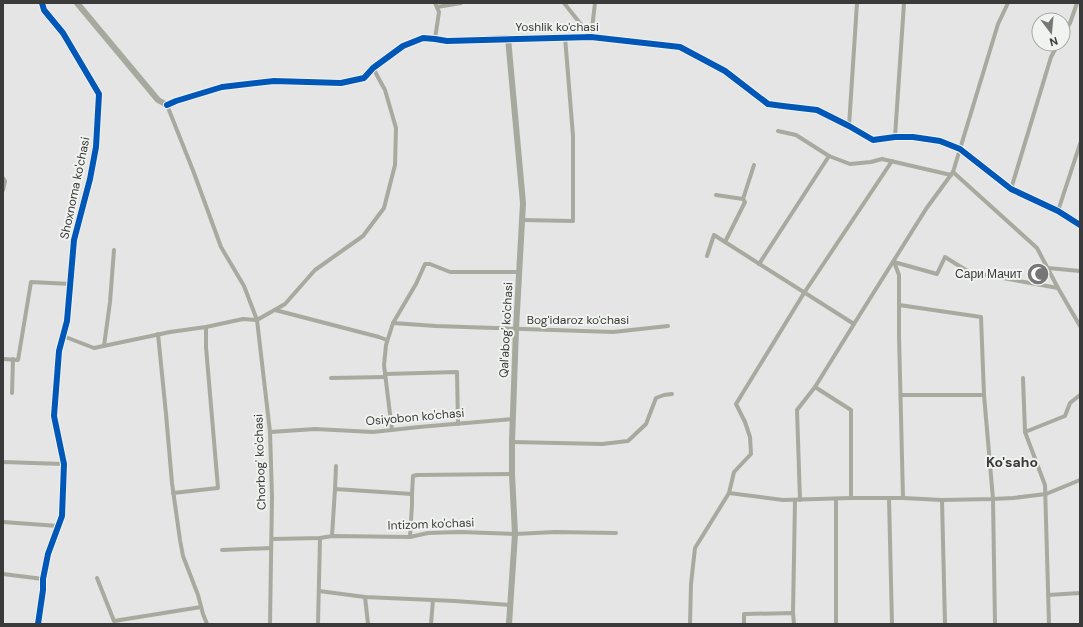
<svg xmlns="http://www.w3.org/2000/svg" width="1083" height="627" font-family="'DM Sans',sans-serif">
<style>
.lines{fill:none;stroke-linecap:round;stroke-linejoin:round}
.street{stroke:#a8aa9f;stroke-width:4}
.secondary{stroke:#a6a99d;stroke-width:6}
.cycleway-casing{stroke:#f1f3f0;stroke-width:8}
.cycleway{stroke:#0057b8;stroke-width:6}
.labels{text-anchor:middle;stroke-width:4;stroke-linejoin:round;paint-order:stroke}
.street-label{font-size:12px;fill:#393a39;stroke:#f1f3f0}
.poi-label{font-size:12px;fill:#393a39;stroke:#f1f3f0;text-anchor:end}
.quarter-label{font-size:14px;font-weight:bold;fill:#393a39;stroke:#f1f3f0}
</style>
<rect width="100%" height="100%" fill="#e4e5e4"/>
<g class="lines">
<g class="street">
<polyline points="435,3 439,12 435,39"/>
<polyline points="564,3 591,37 595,3"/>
<polyline points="437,7 461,3"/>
<polyline points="1063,35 1070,23 1077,3"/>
<polyline points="508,38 591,37 680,47 725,71 768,104 783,106 817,110 849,126 873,140 895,137 913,137 940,141 960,149 1011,189 1058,211 1080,225"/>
<polyline points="849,126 857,3"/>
<polyline points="895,137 904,3"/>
<polyline points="829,156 850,164 871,162 882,159 951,175"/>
<polyline points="953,172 1037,248 1058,288 1080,326"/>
<polyline points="3,178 5,181 3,190"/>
<polyline points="1011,189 1051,57 1058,44"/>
<polyline points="716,195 743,199 745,202 725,242"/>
<polyline points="743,199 754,165"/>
<polyline points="1058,211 1080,144"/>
<polyline points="522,220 573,221 573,136 565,37"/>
<polyline points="707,256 714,235 854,324 926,209 953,172 998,24 1008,3"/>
<polyline points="894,262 899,275 899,336 903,498"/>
<polyline points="894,262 937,274 945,257 969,272 1058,288"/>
<polyline points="759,264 829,156 796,135 778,131"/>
<polyline points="1048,268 1080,271"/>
<polyline points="899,305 981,317 984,395 993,499 995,624"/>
<polyline points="275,310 379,337 387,340"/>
<polyline points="393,323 436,326 613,332 668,326"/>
<polyline points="158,334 166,414 172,483 180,540 183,556 198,595 203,614 207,624"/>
<polyline points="63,336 94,348 170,332 206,327 243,319 257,320 244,286 221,247 194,173 167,105"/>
<polyline points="104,346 110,302 114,250"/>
<polyline points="3,359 18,360 31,282 71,284"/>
<polyline points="385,374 457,372 458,424"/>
<polyline points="331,378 385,377"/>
<polyline points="1023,378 1025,432"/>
<polyline points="12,393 13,359"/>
<polyline points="901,395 984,395"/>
<polyline points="392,430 384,365 386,345 393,323 416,284 425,264 430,264 450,272 520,272"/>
<polyline points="270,432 315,429 373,432 419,427 513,419"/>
<polyline points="512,442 602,444 628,441 646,424 656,398 664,395 672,394"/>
<polyline points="3,462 64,464"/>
<polyline points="335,489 336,466"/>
<polyline points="173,493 218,488 206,347 206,327"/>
<polyline points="729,493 783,500 851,498 903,498 942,500 993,499 1013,498 1046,494 1080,480"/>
<polyline points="412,494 413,476 417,475 512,474"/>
<polyline points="851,498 851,410 815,387 854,324"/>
<polyline points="889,498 892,624"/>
<polyline points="836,499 836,624"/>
<polyline points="800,500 797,410 815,387"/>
<polyline points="942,500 945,624"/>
<polyline points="3,522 58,526"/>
<polyline points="332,536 335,489 412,494 412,505 410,537"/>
<polyline points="272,539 320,538 332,536 410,537 428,533 460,532 515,534 555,532 616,533"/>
<polyline points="222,550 271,548"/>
<polyline points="3,574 43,579"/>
<polyline points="97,578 114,621 201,607"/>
<polyline points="319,591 365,597 455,601 511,605"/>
<polyline points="1048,595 1080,593"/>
<polyline points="365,597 368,624"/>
<polyline points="793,613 795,500"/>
<polyline points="38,624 43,590 43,579 48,554 62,516 64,464 54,416 59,351 67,321 74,240 90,179 96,147 99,94 63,33 44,10 42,3"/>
<polyline points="270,624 272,496 270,432 257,320 285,304 315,270 363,236 384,208 395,165 396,128 385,90 373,68"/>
<polyline points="318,624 320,538"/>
<polyline points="431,624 433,600"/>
<polyline points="690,624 691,584 695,548 729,493 734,472 751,454 750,437 745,422 736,404 804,293 892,161"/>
<polyline points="744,624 744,614 793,613 794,624"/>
<polyline points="1049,624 1045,485 1025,432 1065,416 1070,403 1080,395"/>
</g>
<polyline class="secondary" points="77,3 158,100 167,105 176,101 222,87 274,81 341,83 364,78 373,68 403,46 423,38 435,39 447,41 508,38 523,203 516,329 512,442 512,474 515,534 509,624"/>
<g class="cycleway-casing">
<g id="cycleway">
<polyline points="167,105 176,101 222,87 274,81 341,83 364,78 373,68 403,46 423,38 435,39 447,41 591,37 680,47 725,71 768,104 783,106 817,110 849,126 873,140 895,137 913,137 940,141 960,149 1011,189 1058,211 1080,225"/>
<polyline points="38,624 43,590 43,579 48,554 62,516 64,464 54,416 59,351 67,321 74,240 90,179 96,147 99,94 63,33 44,10 42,3"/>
</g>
</g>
<use href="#cycleway" class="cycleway"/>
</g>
<defs>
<g id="mosque-disc" transform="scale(1.15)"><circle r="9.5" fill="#757675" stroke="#f1f3f0"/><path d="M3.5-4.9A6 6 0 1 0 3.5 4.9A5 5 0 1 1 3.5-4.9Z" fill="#fff"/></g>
</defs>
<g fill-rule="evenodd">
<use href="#mosque-disc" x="1038" y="274"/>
</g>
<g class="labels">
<g class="street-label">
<text x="557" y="31">Yoshlik ko'chasi</text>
<text transform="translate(75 188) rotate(-78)" y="4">Shoxnoma ko'chasi</text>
<text x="578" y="324">Bog'idaroz ko'chasi</text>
<text transform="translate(506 330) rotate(-87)" y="4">Qal'abog' ko'chasi</text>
<text transform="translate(415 417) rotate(-5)" y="4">Osiyobon ko'chasi</text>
<text transform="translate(260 462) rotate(-92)" y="4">Сhorbog' ko'chasi</text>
<text transform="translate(431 524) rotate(-2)" y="4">Intizom ko'chasi</text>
</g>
<g class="poi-label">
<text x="1022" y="278">Сари Мачит</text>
</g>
<g class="quarter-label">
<text x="1012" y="467">Ko'saho</text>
</g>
</g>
<rect width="1083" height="627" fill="none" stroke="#393a39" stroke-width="8"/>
<g transform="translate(1051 32) rotate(164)"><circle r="19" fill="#f1f3f0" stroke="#a7a9a7"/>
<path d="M0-3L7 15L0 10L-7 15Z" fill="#757675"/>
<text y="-6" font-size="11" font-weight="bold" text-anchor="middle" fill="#393a39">N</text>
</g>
</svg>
